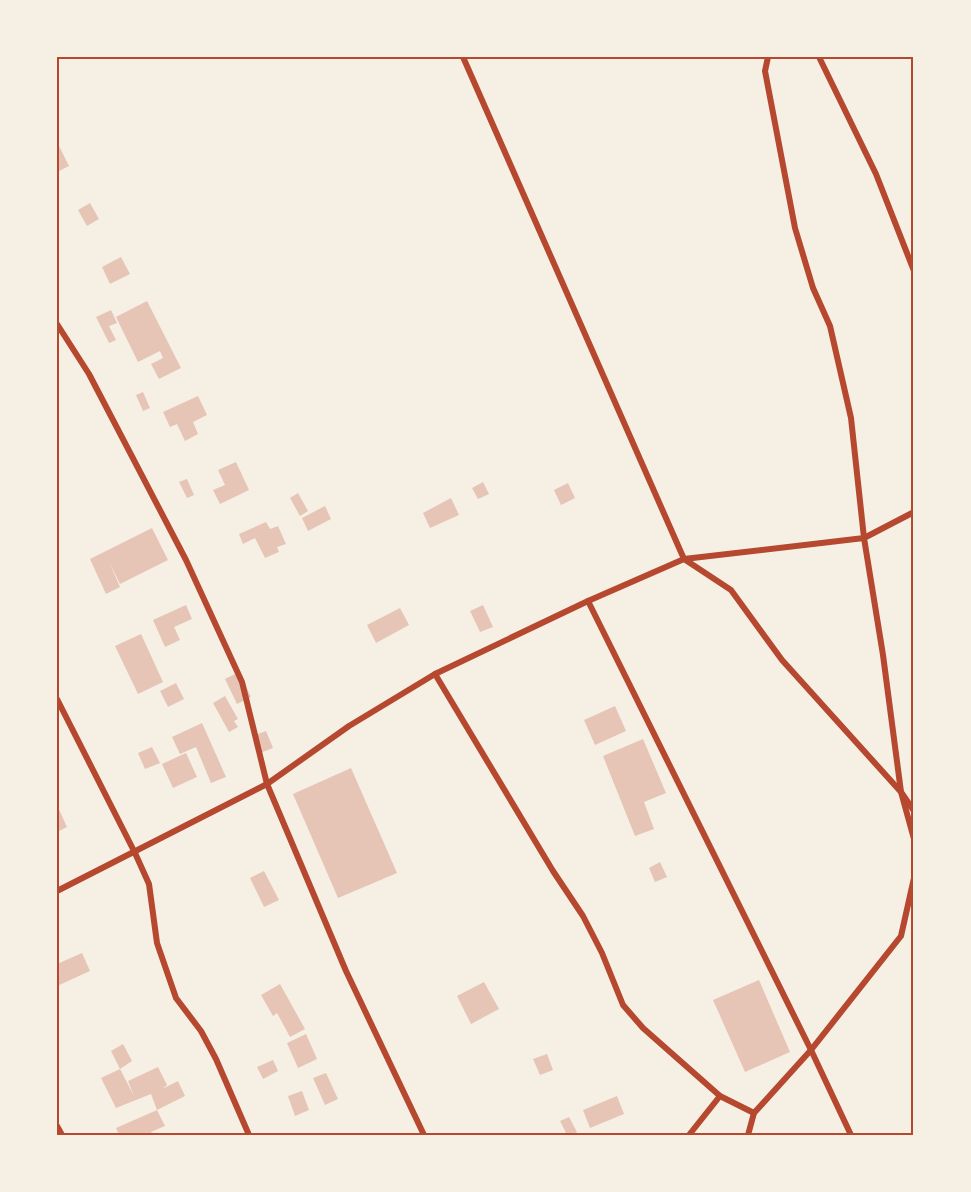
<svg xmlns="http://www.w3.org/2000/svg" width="971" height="1192" font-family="Helvetica,sans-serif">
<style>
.building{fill:#e6c5b7}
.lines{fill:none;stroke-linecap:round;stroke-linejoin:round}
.minor{stroke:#b5482f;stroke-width:6}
.neatline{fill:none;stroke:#b5482f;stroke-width:2}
</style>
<rect width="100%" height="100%" fill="#f6efe4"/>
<g class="building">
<polygon points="57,142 69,166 57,172"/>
<polygon points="90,203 99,219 87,226 78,210"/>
<polygon points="121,257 130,274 110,284 102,267"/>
<polygon points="147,301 181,368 159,379 151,364 163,358 160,351 138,362 116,317"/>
<polygon points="111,310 117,323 109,326 116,340 109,343 96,317"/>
<polygon points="143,392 150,408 143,411 136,395"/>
<polygon points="198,396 207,415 193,422 198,434 185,441 177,424 170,427 163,412"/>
<polygon points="236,462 249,490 220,504 213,490 225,485 218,470"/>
<polygon points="187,479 194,495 187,498 179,482"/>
<polygon points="483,482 489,494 478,499 472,488"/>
<polygon points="568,483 575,498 561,505 554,490"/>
<polygon points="298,493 308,511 300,516 290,498"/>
<polygon points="451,498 459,515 430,528 423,513"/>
<polygon points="325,506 331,519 308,531 302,518"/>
<polygon points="266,522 270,529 278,526 286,544 277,547 279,552 265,558 255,538 243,544 239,534"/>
<polygon points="152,528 168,560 120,584 109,562 120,587 106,594 90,559"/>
<polygon points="186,605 192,619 174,627 180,640 165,647 153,620"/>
<polygon points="483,605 493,627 480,632 470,611"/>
<polygon points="400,608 409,625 376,643 367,625"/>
<polygon points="141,634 163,682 138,694 115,646"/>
<polygon points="239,672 251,697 237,704 225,679"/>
<polygon points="176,683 184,699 168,707 160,691"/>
<polygon points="225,696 238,719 234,721 238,727 229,732 213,703"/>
<polygon points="615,706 626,731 595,745 584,720"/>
<polygon points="202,723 226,777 211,783 196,747 180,754 172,737"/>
<polygon points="266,731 273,748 260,753 253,736"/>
<polygon points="643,739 666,793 644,802 654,829 635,836 603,756"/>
<polygon points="152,747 160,763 145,769 138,753"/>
<polygon points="186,753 197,777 173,788 162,764"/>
<polygon points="351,768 397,873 338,898 293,794"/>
<polygon points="57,805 67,827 57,832"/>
<polygon points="660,862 667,877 655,882 649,868"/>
<polygon points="264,871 279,900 264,907 250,878"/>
<polygon points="82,953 90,971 57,986 57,964"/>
<polygon points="759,980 790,1052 745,1072 713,1000"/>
<polygon points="484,982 499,1009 471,1024 457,996"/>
<polygon points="280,984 305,1029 290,1037 277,1013 273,1016 261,995"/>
<polygon points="306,1034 317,1059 298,1068 287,1043"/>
<polygon points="123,1044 132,1061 120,1069 111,1051"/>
<polygon points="547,1054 553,1070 540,1075 533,1059"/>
<polygon points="273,1060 278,1071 263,1079 257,1067"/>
<polygon points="158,1067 167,1085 162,1089 178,1081 185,1096 157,1110 151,1094 116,1108 101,1078 120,1069 134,1096 128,1081"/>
<polygon points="326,1073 338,1099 325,1105 313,1078"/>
<polygon points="302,1091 309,1110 295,1116 288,1096"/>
<polygon points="617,1096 624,1114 590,1128 583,1110"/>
<polygon points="157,1110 165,1126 151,1132 153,1135 119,1135 116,1128"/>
<polygon points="569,1117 577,1132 572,1135 567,1135 560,1121"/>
</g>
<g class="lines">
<g class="minor">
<polyline points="463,57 684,559 731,590 782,660 901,792 914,811"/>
<polyline points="819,57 876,174 914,271"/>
<polyline points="57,324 89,374 186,560 242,682 267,784 346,971 424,1135"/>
<polyline points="914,512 864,538 883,655 901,792 914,839"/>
<polyline points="588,601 811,1050 851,1135"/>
<polyline points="435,674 553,871 583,916 602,953 623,1005 643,1028 720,1096 754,1113"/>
<polyline points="57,699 135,853 149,884 157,943 176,998 201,1031 216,1059 249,1135"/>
<polyline points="57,891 267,784 349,726 435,674 588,601 684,559 864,538 851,418 830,326 813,288 795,228 765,71 768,57"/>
<polyline points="57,1126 62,1135"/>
<polyline points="689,1135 720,1096"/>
<polyline points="748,1135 754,1113 811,1050 901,936 914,878"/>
</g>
</g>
<rect width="971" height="1192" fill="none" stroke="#f6efe4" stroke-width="117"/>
<rect x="58" y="58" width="854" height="1076" class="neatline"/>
</svg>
